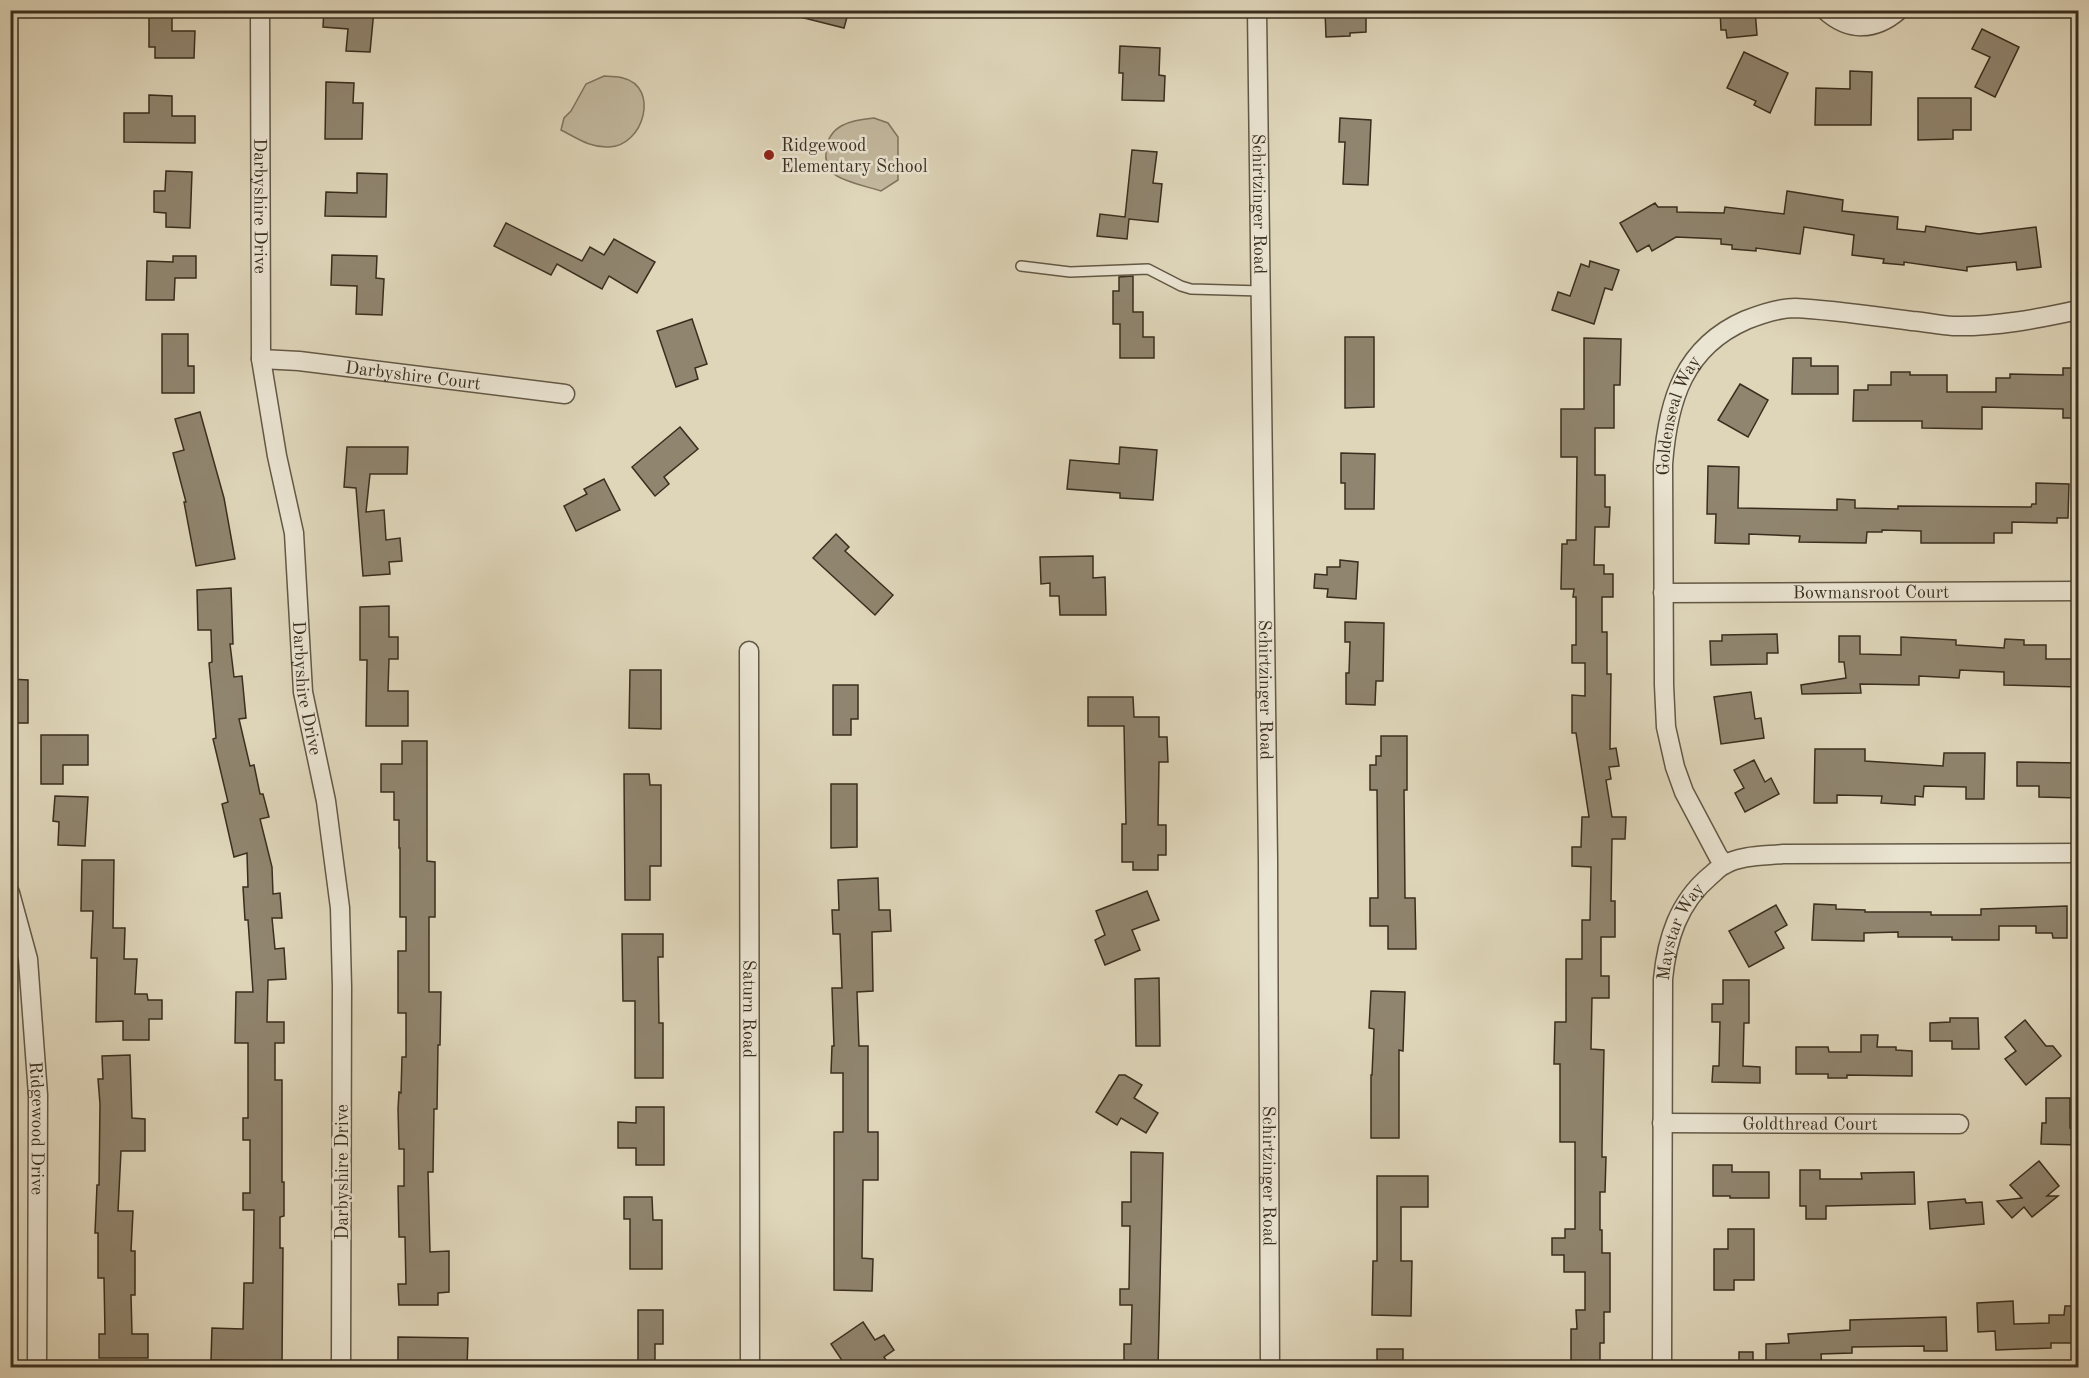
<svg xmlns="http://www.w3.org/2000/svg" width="2089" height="1378" font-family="'Old Standard TT',serif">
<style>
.green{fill:#c3b99f;stroke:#7e745e;stroke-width:1.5}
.building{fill:#90856f;stroke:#3a2e1e;stroke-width:1.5}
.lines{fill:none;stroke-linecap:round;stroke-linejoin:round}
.lane-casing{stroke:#635845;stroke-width:12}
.street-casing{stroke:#635845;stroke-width:21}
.lane{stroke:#eae4d2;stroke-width:9}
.street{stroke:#eae4d2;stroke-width:18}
.poi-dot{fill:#8f2418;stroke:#eae4d2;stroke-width:2}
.labels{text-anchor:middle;stroke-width:5;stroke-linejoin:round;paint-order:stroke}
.poi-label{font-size:18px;fill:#3a2e1e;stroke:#eae4d2;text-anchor:start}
.street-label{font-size:18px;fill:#3a2e1e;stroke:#eae4d2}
</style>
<rect width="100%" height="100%" fill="#dfd6ba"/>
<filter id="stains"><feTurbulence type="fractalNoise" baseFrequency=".00333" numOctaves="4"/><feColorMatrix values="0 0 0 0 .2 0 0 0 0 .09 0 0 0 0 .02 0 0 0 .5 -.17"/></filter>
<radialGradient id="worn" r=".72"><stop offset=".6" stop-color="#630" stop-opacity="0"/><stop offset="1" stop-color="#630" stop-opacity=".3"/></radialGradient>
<g class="green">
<path d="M 604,76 C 610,77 617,76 623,78 C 660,87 644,146 609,147 C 590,148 577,138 561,130 L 564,118 L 571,111 L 586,84 Z"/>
<path d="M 874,118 L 888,123 L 898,137 L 898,180 L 881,191 C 869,187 840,181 833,173 C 827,167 825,160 826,151 C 828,125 851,120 874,118 Z"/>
</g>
<g class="building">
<polygon points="149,10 172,10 172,31 195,31 194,58 155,58 155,47 149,47"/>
<polygon points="324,10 374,10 370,52 346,51 348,29 323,27"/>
<polygon points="797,10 849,10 844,28 796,16"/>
<polygon points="1325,10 1366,10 1366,32 1350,33 1350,36 1326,37"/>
<polygon points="1720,10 1755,10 1757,35 1727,38 1726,30 1721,30"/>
<polygon points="1982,29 2019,47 1995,97 1975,87 1990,57 1972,49"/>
<polygon points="1120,46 1160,48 1159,75 1165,76 1164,101 1122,100 1123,73 1119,73"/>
<polygon points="1744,52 1788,73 1770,113 1754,105 1756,101 1727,88"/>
<polygon points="1850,71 1872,72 1871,125 1815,125 1816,88 1850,89"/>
<polygon points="326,82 354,83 353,103 363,103 362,139 325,139"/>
<polygon points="149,95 172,96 172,116 195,116 195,143 124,142 124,113 149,113"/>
<polygon points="1918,98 1971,98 1971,130 1953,130 1953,139 1918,140"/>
<polygon points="1340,118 1371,120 1368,185 1343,184 1345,142 1339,142"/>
<polygon points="1132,150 1157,152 1153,183 1162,184 1158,222 1129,219 1127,239 1097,236 1100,214 1125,217"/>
<polygon points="166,171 192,172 190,228 166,227 166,213 154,212 154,191 165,191"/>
<polygon points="357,173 387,174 386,217 325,216 326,192 357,193"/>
<polygon points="1787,191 1843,200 1842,211 1898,217 1897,229 1925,232 1926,226 1979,234 2036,227 2041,267 2017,270 2016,262 1967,267 1967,271 1904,262 1904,265 1883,263 1884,259 1852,255 1854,235 1804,227 1800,254 1756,248 1756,251 1732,249 1732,245 1721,244 1721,239 1676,237 1652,251 1649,245 1637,252 1620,223 1655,203 1658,207 1677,207 1677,212 1724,213 1725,207 1784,214"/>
<polygon points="506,223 582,261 590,247 604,255 614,239 655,262 637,293 609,276 602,289 557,264 551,275 494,246"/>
<polygon points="332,255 377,256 376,278 384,279 382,315 356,314 357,286 331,285"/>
<polygon points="173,256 196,256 196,278 175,278 174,300 146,300 147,261 173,262"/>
<polygon points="1590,261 1619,270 1612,290 1605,288 1594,324 1552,310 1558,292 1570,296 1581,264 1589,267"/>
<polygon points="1133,276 1133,312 1143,312 1143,337 1154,337 1154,358 1120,358 1120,324 1113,324 1113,291 1119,291 1119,277"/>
<polygon points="692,319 707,364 695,368 698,379 676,387 657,331"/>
<polygon points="162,334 188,334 188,366 194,366 194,393 162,393"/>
<polygon points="1345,337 1374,337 1374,407 1345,408"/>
<polygon points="1584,338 1621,339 1620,385 1614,385 1614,428 1595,428 1595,475 1605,475 1605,507 1610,507 1609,527 1595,527 1594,565 1604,565 1604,574 1613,574 1613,597 1602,597 1602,632 1607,632 1607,674 1611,674 1610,749 1616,748 1619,766 1609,767 1611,779 1606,780 1612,817 1626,817 1625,839 1612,839 1611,901 1615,901 1615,937 1601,937 1601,976 1609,976 1609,998 1592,998 1591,1049 1604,1050 1602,1148 1602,1157 1606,1157 1605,1192 1600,1192 1600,1230 1602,1230 1602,1253 1610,1253 1610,1312 1604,1312 1604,1343 1600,1343 1600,1368 1571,1368 1571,1329 1577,1329 1576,1310 1585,1310 1585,1272 1564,1272 1564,1255 1552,1255 1552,1238 1565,1238 1565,1229 1575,1229 1575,1142 1560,1142 1560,1064 1554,1064 1555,1022 1566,1022 1566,959 1582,959 1582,920 1590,920 1591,867 1572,866 1572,847 1581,847 1582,817 1589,817 1576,733 1572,733 1572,695 1585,696 1585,663 1572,663 1572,645 1576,645 1576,597 1573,597 1574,589 1561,589 1562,544 1567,544 1567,540 1576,540 1577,457 1561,457 1561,409 1584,409"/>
<polygon points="1793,358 1811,358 1811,366 1838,366 1838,394 1792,394"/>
<polygon points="2063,368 2079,368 2079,418 2063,418 2063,409 1982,407 1982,429 1922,428 1922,421 1853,421 1854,390 1868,390 1868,385 1891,385 1891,372 1910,372 1910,375 1947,375 1947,392 1996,392 1996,378 2010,378 2010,374 2063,375"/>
<polygon points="1740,384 1768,400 1748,437 1718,420"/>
<polygon points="200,412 224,498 235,559 196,566 184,502 186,502 173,453 184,450 175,419"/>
<polygon points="680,427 698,449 664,477 669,484 655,496 632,467"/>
<polygon points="347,447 408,447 407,474 370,474 366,512 384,510 386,540 400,538 402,561 389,562 390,574 363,576 356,488 344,487"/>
<polygon points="1120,447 1157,450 1153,500 1120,498 1120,493 1067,489 1070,460 1119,464"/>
<polygon points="1341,453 1375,454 1374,509 1345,509 1345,483 1341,483"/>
<polygon points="1708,466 1739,467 1738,508 1837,510 1837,499 1855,500 1855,508 1898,509 1898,506 2031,507 2032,504 2036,504 2036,483 2069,484 2068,518 2057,518 2057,523 2012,522 2012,533 1994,533 1994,543 1921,543 1921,531 1882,530 1882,532 1867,532 1866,543 1799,542 1800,536 1749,534 1749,544 1715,543 1716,514 1707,514"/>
<polygon points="604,479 620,510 576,531 564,506 587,494 584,489"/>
<polygon points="836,534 849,547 845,551 893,595 875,615 813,558"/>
<polygon points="1093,556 1093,578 1105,577 1106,615 1060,615 1059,596 1050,596 1050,583 1041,584 1040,557"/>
<polygon points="1340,560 1358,562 1356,599 1327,597 1328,589 1314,588 1315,574 1327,575 1327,567 1340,567"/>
<polygon points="231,588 233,644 230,644 234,677 242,676 246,718 239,719 250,766 254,765 260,794 263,794 269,817 260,819 272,867 273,894 280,893 282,918 272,918 275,949 284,948 286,979 268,980 267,1022 284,1022 284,1043 275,1043 275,1080 282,1080 282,1182 284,1182 284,1216 280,1217 280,1248 283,1248 282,1362 211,1360 212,1328 243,1329 244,1283 253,1283 254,1210 243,1210 243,1193 250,1193 250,1140 243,1140 243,1118 248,1118 248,1043 235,1043 236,992 253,992 248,920 245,920 243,887 248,887 247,853 234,857 222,804 228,802 213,739 216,738 209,663 212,662 211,630 198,630 197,590"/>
<polygon points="389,606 389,637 398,637 398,659 389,659 388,691 408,691 408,726 366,726 367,660 360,660 360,607"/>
<polygon points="1345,622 1384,623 1383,681 1376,681 1375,705 1346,704 1346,673 1349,673 1350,642 1345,642"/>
<polygon points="1777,634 1778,653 1767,653 1767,664 1711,665 1710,641 1722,641 1722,635"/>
<polygon points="1839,636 1860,636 1860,654 1901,655 1901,637 1956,640 1956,645 2004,648 2005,639 2024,640 2024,645 2046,645 2046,659 2079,659 2079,687 2004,685 2004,672 1960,670 1959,678 1919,676 1919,685 1860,684 1861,693 1802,694 1801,685 1846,678 1844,662 1839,662"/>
<polygon points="630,670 661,670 661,729 629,728"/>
<polygon points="10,679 28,680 28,723 10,723"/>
<polygon points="833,685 858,685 858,719 851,719 851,735 833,735"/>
<polygon points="1751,692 1755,719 1761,718 1764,738 1721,744 1714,697"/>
<polygon points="1088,697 1133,697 1134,717 1159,717 1159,737 1167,737 1168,762 1159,762 1158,825 1166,825 1166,855 1158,855 1158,870 1133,870 1133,862 1122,862 1122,824 1126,824 1124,726 1088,726"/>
<polygon points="41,735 88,735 88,765 63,765 63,784 41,784"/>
<polygon points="1381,736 1407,736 1407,790 1404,790 1405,898 1415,898 1416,949 1388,949 1388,926 1370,926 1370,898 1378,898 1377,790 1370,790 1370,765 1376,765 1376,756 1381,756"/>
<polygon points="402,741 427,741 427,861 435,862 435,917 429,917 429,992 441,992 440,1045 438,1045 437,1109 434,1109 433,1172 428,1172 430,1252 449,1251 449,1292 438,1293 438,1305 399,1305 398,1284 406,1284 405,1237 399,1237 398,1186 404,1186 404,1149 399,1149 398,1109 399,1092 401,1093 402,1057 406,1057 406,1013 398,1013 398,951 406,951 406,917 400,917 400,848 399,848 399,820 394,820 394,792 381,792 381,764 402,764"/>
<polygon points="1815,749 1865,749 1865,761 1943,766 1944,753 1985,753 1984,799 1966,799 1966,787 1924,786 1923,797 1915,796 1915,805 1881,803 1882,796 1837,795 1837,803 1814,803"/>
<polygon points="1754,760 1765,782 1771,778 1779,794 1745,812 1735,793 1744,788 1734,770"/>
<polygon points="2017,762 2079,763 2079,798 2039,797 2039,786 2017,786"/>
<polygon points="624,774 649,774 650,785 661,785 661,866 650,866 650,900 625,900"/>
<polygon points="831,784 857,784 857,847 831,848"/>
<polygon points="55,796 88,797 85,846 58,845 59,822 53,821"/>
<polygon points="82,860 114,860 113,928 125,928 124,959 137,959 135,994 147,994 148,1000 162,1000 162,1019 149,1019 149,1040 123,1040 123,1021 96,1022 97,958 91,958 93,911 81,911"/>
<polygon points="878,878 879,910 890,910 891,931 872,932 873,991 857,992 859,1046 868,1046 868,1132 878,1132 878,1180 863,1180 862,1258 873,1259 872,1291 834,1290 834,1132 843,1132 843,1073 831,1073 832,1046 834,1046 832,988 842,988 840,934 833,934 832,910 839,910 838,880"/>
<polygon points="1147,891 1159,920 1132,930 1140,950 1105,965 1095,940 1105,935 1096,911"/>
<polygon points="1814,904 1836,905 1836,909 1865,910 1865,912 1931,912 1931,915 1981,915 1981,909 2067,906 2067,938 2053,938 2052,933 2036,933 2036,926 1999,926 1999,940 1952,940 1952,937 1898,937 1898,932 1864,933 1864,941 1812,940"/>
<polygon points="1776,905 1787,925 1775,932 1784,948 1749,967 1729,931"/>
<polygon points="622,934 663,934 663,957 658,957 659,1023 663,1023 663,1078 635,1078 635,1001 623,1001"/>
<polygon points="1159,978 1160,1046 1136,1046 1135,979"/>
<polygon points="1723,980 1749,980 1749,1023 1744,1023 1743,1066 1760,1067 1760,1083 1712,1082 1713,1066 1719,1066 1720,1022 1712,1022 1712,1004 1723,1004"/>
<polygon points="1371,991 1405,992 1403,1051 1399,1050 1399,1138 1371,1138 1371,1075 1372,1075 1374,1029 1369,1028"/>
<polygon points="1950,1018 1978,1018 1979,1049 1952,1049 1952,1041 1930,1041 1930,1023 1950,1022"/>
<polygon points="2025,1020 2046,1046 2053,1046 2061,1056 2026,1085 2005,1059 2016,1051 2005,1037"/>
<polygon points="1861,1035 1878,1035 1877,1047 1896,1047 1896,1050 1912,1051 1912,1076 1847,1075 1847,1078 1828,1078 1828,1074 1796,1074 1796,1047 1828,1047 1829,1052 1861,1052"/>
<polygon points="130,1055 132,1118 145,1119 145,1151 121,1151 118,1211 133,1211 131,1251 135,1251 135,1295 131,1295 132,1334 148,1334 148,1358 99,1358 99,1334 105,1334 104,1278 98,1278 98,1233 95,1233 97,1185 99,1185 100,1104 98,1079 103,1079 102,1056"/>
<polygon points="1119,1075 1125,1075 1142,1085 1134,1098 1158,1113 1146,1133 1121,1118 1117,1125 1096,1112"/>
<polygon points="2046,1098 2070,1098 2070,1128 2079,1128 2079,1145 2041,1144 2042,1123 2046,1123"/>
<polygon points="636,1107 664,1107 664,1165 636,1165 636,1148 618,1148 618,1122 636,1123"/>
<polygon points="1131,1152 1163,1153 1158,1368 1124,1368 1124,1344 1131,1344 1132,1305 1120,1305 1120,1289 1129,1289 1130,1226 1122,1226 1122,1202 1131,1202"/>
<polygon points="2039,1161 2059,1186 2047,1196 2058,1196 2032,1217 2024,1207 2012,1218 1997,1201 2022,1198 2010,1185"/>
<polygon points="1713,1165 1732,1165 1732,1172 1769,1172 1769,1198 1730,1198 1730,1196 1713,1196"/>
<polygon points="1800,1170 1820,1170 1820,1179 1862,1179 1861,1173 1914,1172 1915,1204 1826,1206 1826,1219 1806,1219 1806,1206 1800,1206"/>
<polygon points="1377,1176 1428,1176 1428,1207 1401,1207 1401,1261 1412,1261 1411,1316 1372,1315 1373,1261 1377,1261"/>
<polygon points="624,1197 652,1197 653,1220 662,1220 662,1269 630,1269 630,1219 624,1219"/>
<polygon points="1965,1199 1966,1203 1982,1202 1984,1224 1930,1229 1928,1202"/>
<polygon points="1728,1229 1754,1229 1754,1280 1734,1280 1734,1290 1714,1290 1714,1249 1728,1249"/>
<polygon points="2013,1301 2014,1324 2049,1323 2049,1315 2064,1315 2065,1306 2079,1306 2079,1343 2051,1343 2051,1348 1996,1350 1995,1331 1978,1332 1977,1303"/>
<polygon points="638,1310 663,1310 663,1344 655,1344 655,1368 638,1368"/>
<polygon points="1946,1317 1947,1351 1924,1351 1924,1346 1852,1347 1852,1353 1821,1354 1822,1367 1782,1368 1782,1364 1766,1365 1766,1344 1789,1343 1788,1334 1850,1330 1850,1320"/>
<polygon points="863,1322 875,1340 884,1335 894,1350 884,1357 891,1368 847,1368 831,1344"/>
<polygon points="398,1337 468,1338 467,1368 398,1367"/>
<rect x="1377" y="1349" width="26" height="19"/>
<rect x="1739" y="1352" width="14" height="16"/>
</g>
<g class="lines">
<g class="lane-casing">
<polyline id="lane" points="1021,266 1070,272 1148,269 1181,286 1191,289 1261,291"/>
</g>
<g class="street-casing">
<g id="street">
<path id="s1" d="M 260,10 L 261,359 L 277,456 L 294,533 L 303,692 L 326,801 L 340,908 L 342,987 L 341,1368"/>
<path id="s2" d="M 1257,10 L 1268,859 L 1270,1368"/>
<path d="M 1825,10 C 1849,32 1875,31 1899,10"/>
<path id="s3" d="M 261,359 L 299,361 L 565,394"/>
<path id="s4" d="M 1663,593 L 2078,591"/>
<path id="s5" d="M 749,651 L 750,1368"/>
<path id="s6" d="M 1724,864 L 1718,856 L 1684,792 L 1675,767 L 1666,727 L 1664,685 L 1663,464 C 1668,400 1684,347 1746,320 C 1761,314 1779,308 1795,308 C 1834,310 1873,316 1912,321 C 1925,322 1939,325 1953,326 C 1995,327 2037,319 2078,310"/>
<path id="s7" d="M 10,893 L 28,959 L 38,1095 L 37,1368"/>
<path id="s8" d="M 1662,1123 L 1959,1124"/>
<path id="s9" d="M 1662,1368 L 1663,979 C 1667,939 1678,903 1710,876 C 1714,873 1719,867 1724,865 C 1741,855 1764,856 1783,854 L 2078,853"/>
</g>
</g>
<use href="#lane" class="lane"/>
<use href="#street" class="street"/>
</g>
<circle class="poi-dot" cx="769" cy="155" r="6"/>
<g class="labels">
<g class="poi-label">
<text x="781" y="151">Ridgewood<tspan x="781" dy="21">Elementary School</tspan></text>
</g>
<g class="street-label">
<text dy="6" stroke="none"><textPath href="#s2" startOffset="194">Schirtzinger Road</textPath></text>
<text dy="6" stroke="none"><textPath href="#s1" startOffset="196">Darbyshire Drive</textPath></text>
<text dy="6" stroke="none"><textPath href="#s3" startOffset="153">Darbyshire Court</textPath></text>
<text dy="6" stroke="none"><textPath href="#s6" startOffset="464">Goldenseal Way</textPath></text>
<text dy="6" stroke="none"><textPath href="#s4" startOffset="208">Bowmansroot Court</textPath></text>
<text dy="6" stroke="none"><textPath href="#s1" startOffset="682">Darbyshire Drive</textPath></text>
<text dy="6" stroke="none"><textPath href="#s2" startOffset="680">Schirtzinger Road</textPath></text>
<text dy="6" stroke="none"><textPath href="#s9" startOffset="440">Maystar Way</textPath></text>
<text dy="6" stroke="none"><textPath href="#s5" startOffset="358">Saturn Road</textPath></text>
<text dy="6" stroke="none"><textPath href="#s8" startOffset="148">Goldthread Court</textPath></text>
<text dy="6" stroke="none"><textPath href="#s7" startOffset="238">Ridgewood Drive</textPath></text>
<text transform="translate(342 1172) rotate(-90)" y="6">Darbyshire Drive</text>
<text dy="6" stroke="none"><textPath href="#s2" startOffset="1166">Schirtzinger Road</textPath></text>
</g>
</g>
<rect width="2089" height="1378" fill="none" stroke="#dfd6ba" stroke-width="36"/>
<rect x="12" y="12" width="2065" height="1354" fill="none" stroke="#3a2e1e" stroke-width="3"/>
<rect x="18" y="18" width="2053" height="1342" fill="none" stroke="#3a2e1e" stroke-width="1.5"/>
<rect width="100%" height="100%" filter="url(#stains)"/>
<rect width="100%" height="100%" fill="url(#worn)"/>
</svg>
